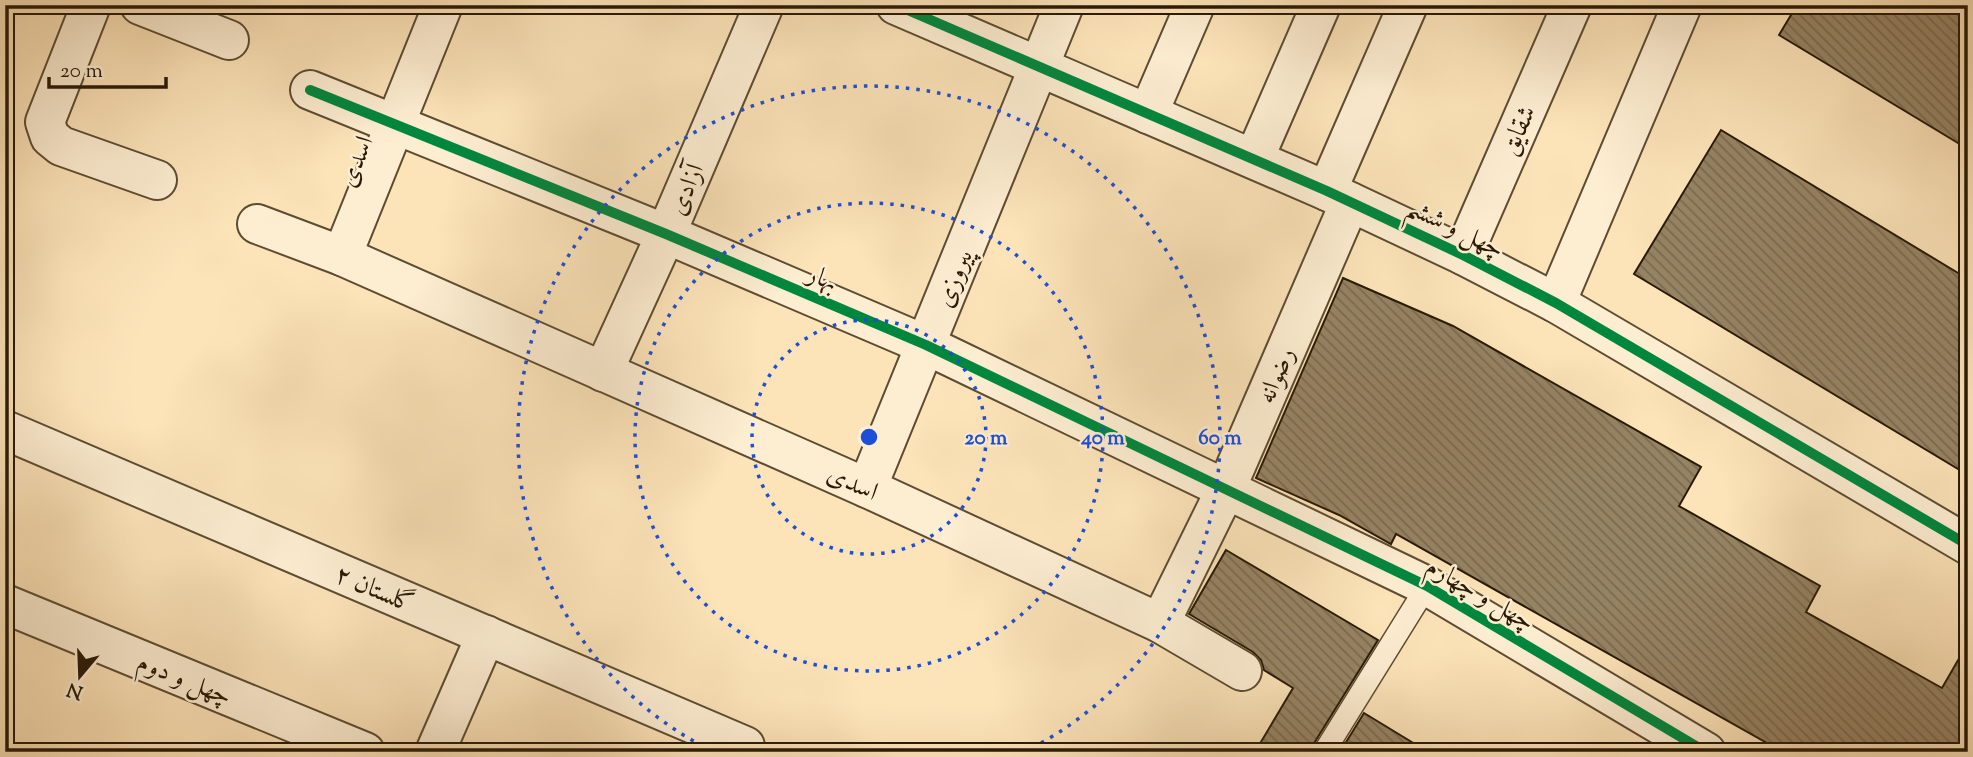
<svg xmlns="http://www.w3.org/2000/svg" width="1973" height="757" font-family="'Sorts Mill Goudy',Amiri,serif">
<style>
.building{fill:url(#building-back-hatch);stroke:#281a06;stroke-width:2}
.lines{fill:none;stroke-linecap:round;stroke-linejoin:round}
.lane-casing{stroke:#5d4c32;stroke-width:24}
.street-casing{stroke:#5d4c32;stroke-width:42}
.lane{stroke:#fdedd1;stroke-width:21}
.street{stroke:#fdedd1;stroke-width:38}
.cycleway-casing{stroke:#fdedd1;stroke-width:15}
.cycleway{stroke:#00873e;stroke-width:10}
.ring{fill:none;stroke:#1d4ed8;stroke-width:3.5;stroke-dasharray:3.5 7}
.labels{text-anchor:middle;stroke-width:5;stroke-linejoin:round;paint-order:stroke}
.street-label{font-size:26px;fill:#281a06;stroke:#fdedd1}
.centre{fill:#1d4ed8;stroke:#fdedd1;stroke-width:3.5}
.ring-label{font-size:21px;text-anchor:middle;font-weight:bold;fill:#1d4ed8;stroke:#fdedd1;stroke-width:5;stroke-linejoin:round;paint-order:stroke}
</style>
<defs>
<pattern id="building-back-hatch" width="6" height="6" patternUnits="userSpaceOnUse" patternTransform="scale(1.75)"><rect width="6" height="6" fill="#968363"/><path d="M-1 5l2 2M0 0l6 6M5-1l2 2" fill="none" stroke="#7a6a50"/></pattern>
</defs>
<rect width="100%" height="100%" fill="#fce3b8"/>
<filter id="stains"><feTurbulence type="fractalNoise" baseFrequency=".00286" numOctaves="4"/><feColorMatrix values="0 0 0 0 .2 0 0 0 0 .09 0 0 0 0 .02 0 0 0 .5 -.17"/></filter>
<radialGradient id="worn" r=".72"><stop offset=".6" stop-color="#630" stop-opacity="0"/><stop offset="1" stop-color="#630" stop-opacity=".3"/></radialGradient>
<g class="building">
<polygon points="1797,5 1968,5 1968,149 1779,35"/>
<polygon points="1721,130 1968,279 1968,475 1634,274"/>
<polygon points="1343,278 1453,326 1701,467 1679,506 1820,586 1806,612 1942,688 1968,643 1968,752 1783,752 1396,534 1391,544 1339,515 1256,478"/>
<polygon points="1226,550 1378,640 1313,745 1311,752 1255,752 1293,688 1264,670 1261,660 1253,652 1189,614"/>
<polygon points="1364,713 1428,752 1340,752"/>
</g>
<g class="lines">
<g class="lane-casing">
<polyline id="lane" points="1324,752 1427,586"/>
</g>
<g class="street-casing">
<g id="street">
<polyline points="91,5 45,122 50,137 61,146 157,180"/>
<polyline points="140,5 229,40"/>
<polyline points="896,5 1327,191 1463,255 1556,303 1968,545"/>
<polyline points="310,90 666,234 926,345 1427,586 1706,752"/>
<polyline points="1148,114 1195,5"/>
<polyline points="1254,159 1321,5"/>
<polyline points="1327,191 1408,5"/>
<polyline points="257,224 342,256 867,488 1160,623 1242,671"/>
<polyline points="1463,255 1572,5"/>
<polyline points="342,256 443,5"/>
<polyline points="1556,303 1682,5"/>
<polyline points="603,372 666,234 764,5"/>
<polyline points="5,430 745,746"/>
<polyline points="867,488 1064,5"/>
<polyline points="5,604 365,752"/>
<polyline points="1160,623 1226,489 1350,202"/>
<polyline points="435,752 486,635"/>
</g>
</g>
<use href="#lane" class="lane"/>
<use href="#street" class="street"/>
<g class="cycleway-casing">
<g id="cycleway">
<polyline points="896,5 1327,191 1463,255 1556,303 1968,545"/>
<polyline points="310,90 666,234 926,345 1427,586 1706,752"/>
</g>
</g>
<use href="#cycleway" class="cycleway"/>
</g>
<g class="ring">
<circle cx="869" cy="437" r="117"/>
<circle cx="869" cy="437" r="234"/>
<path d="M712 751A351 351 0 1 1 1026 751"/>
</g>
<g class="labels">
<g class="street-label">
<text transform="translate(1517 130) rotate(-66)" y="9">شقایق</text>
<text transform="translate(355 161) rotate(-68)" y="9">اسدی</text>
<text transform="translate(685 189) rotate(-67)" y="9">آزادی</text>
<text transform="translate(1456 227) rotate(26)" y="9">چهل و ششم</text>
<text transform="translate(823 277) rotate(23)" y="9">بهار</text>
<text transform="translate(953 278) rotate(-68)" y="9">پیروزی</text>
<text transform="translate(1275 375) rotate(-67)" y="9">رضوانه</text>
<text transform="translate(853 482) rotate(24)" y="9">اسدی</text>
<text transform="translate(375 588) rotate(23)" y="9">گلستان ۲</text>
<text transform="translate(1481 593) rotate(30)" y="9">چهل و چهارم</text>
<text transform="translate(185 678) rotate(22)" y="9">چهل و دوم</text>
</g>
</g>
<circle cx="869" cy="437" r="10" class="centre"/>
<g class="ring-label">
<text x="986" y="444">20 m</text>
<text x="1103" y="444">40 m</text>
<text x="1220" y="444">60 m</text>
</g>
<rect width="1973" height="757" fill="none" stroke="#fce3b8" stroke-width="28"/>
<rect x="7" y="7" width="1959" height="743" fill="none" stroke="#281a06" stroke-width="3.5"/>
<rect x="14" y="14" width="1945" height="729" fill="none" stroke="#281a06" stroke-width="2"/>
<g transform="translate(80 676) rotate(199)" stroke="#fdedd1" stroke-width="5" paint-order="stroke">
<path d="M0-5L12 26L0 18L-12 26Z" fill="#281a06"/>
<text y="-10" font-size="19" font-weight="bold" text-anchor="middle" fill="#281a06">N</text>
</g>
<path d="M49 77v10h117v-10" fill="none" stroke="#281a06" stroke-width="3.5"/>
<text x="60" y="77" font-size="21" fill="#281a06" stroke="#fdedd1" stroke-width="5" paint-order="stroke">20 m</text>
<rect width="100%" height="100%" filter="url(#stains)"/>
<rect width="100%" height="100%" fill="url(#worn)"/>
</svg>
